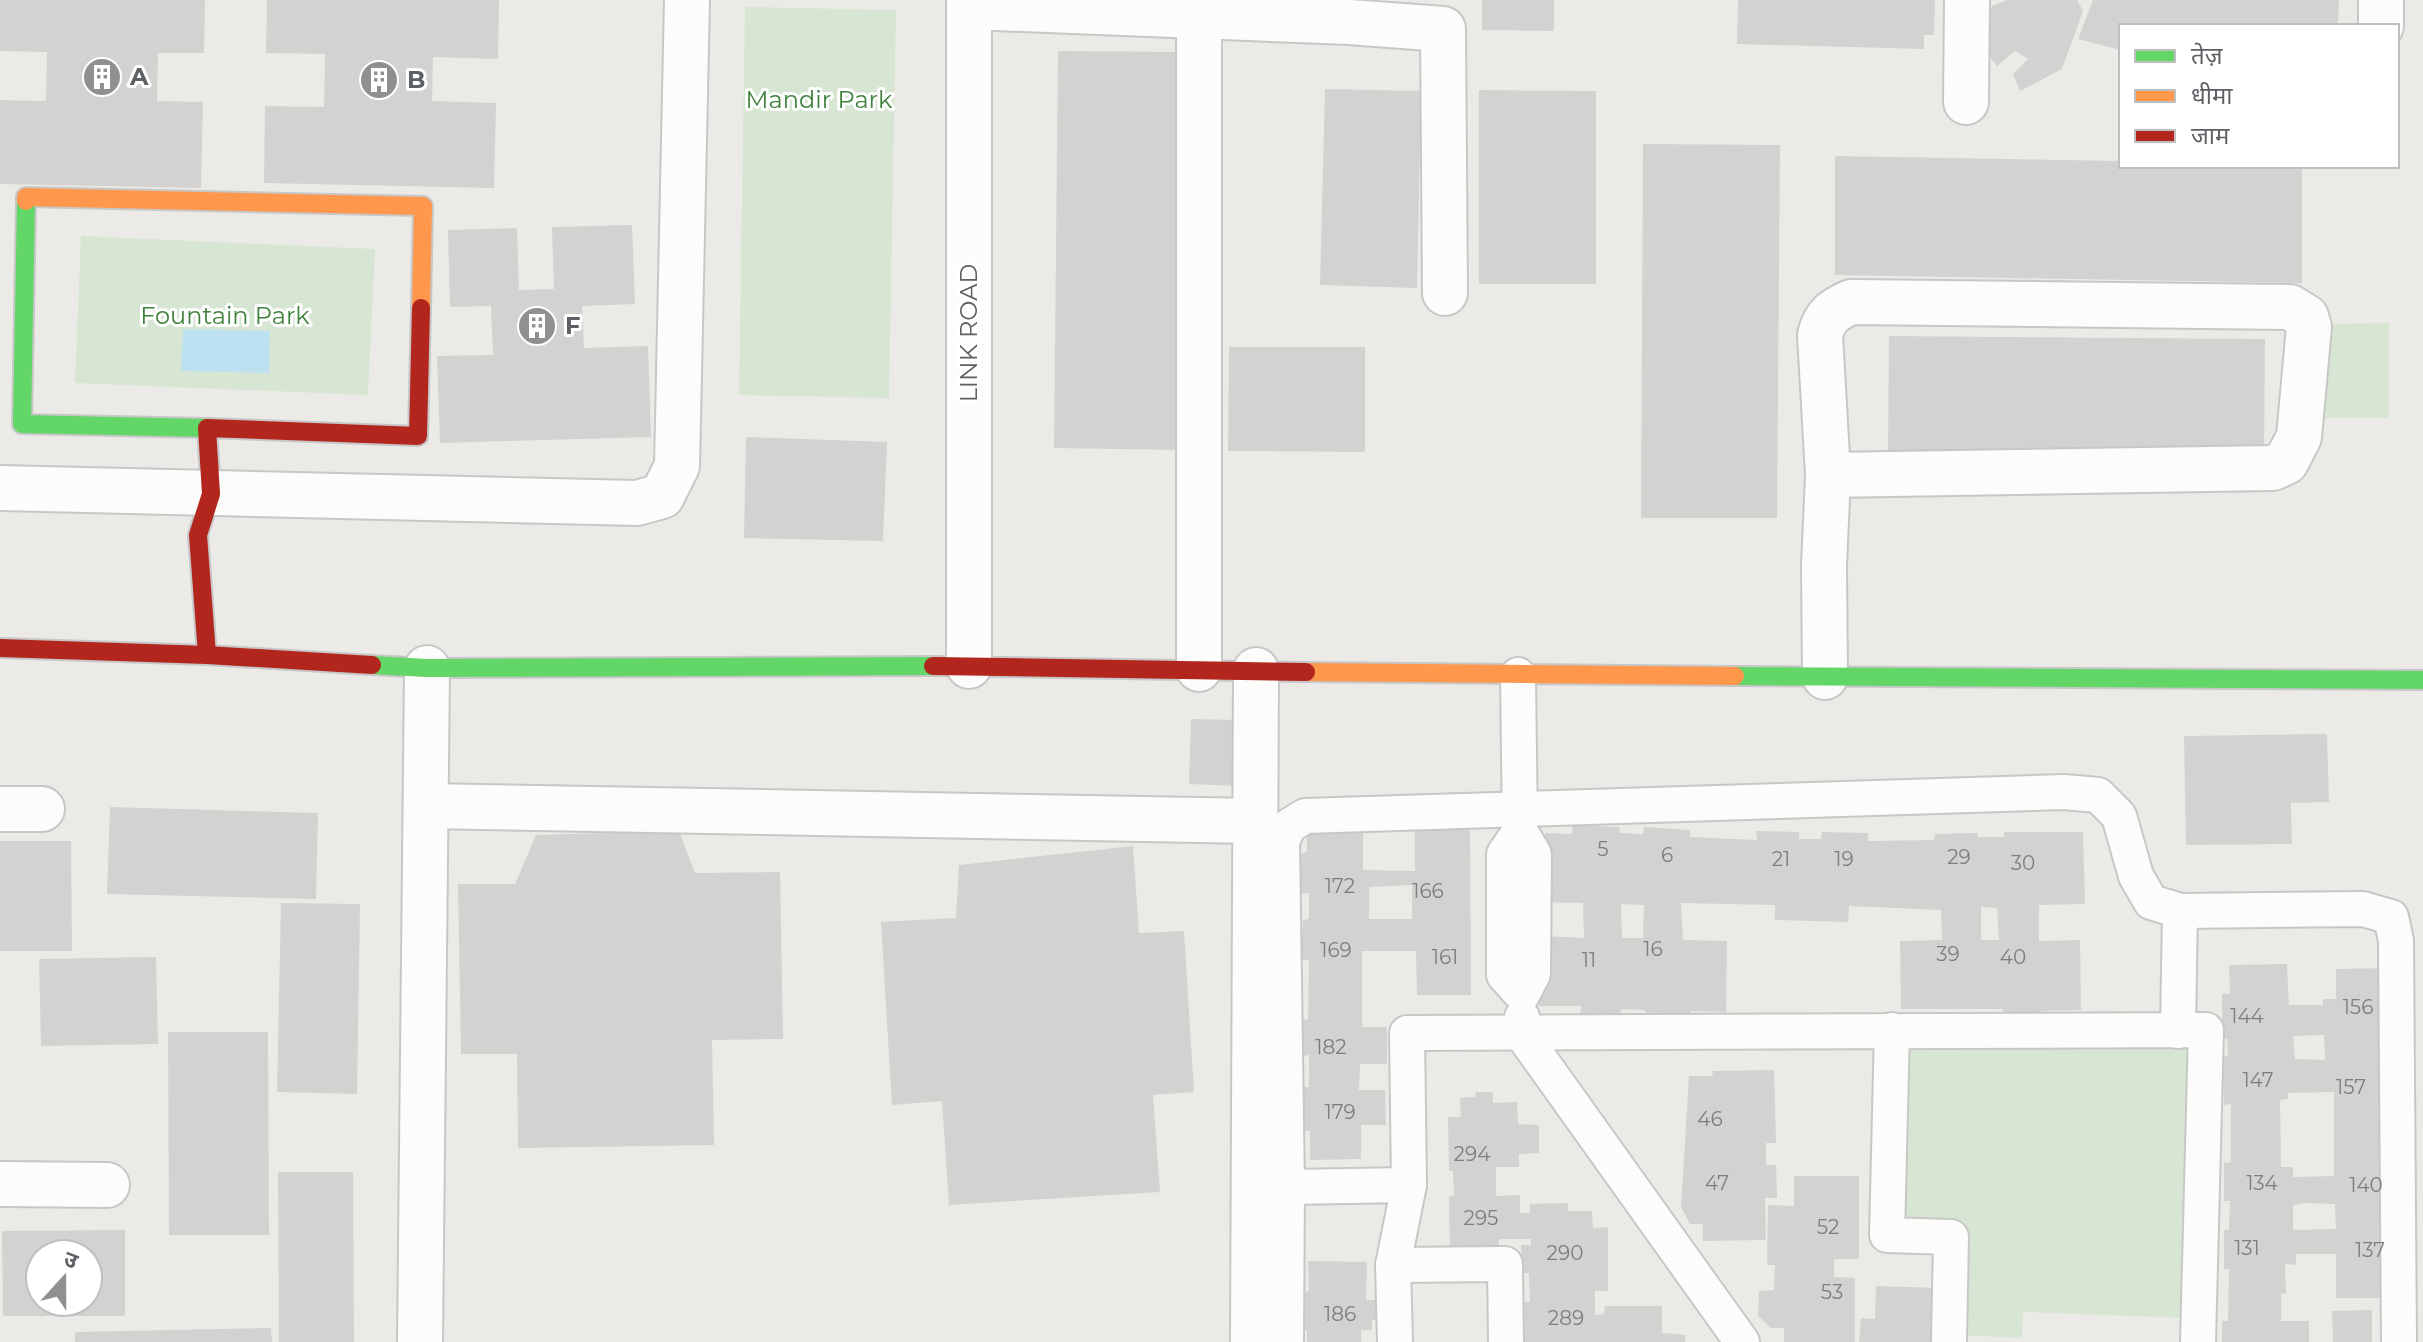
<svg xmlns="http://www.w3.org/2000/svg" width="2423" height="1342" font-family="Montserrat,'Noto Sans Devanagari',sans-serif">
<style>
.green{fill:#d7e6d3}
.water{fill:#bee1f2}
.building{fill:#d4d2d0;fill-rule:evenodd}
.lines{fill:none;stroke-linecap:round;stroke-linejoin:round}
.lane-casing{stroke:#c8c7c7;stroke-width:38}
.street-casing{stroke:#c8c7c7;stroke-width:48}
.fast-casing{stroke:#c7c7c8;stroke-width:22}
.slow-casing{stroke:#c7c7c8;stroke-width:22}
.jam-casing{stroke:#c7c7c8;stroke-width:22}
.lane{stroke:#fcfcfb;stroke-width:34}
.street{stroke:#fcfcfb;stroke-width:44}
.fast{stroke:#63d668;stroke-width:18}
.slow{stroke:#ff974d;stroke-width:18}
.jam{stroke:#b3261e;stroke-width:18}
.labels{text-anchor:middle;stroke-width:6;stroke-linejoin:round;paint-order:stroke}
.number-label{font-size:20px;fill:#7c7e80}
.poi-label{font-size:24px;font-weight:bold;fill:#5d6064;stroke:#fff;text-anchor:start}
.park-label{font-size:24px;fill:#40823d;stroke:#fff}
.street-label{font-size:24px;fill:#5d6064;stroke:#fff}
</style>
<rect width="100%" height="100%" fill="#eceae7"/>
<g class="green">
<polygon points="745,7 896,10 889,398 739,395"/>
<polygon points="81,236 375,249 368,395 75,383"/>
<polygon points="2389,323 2389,418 2316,418 2311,324"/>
<polygon points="1910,1040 2193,1049 2184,1318 2023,1312 2022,1338 1957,1335 1960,1231 1904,1229"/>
</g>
<polygon class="water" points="183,329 270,331 269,373 181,371"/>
<g class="building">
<polygon points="0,0 205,0 204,53 158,53 157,101 203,102 201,188 0,184 0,100 46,101 47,52 0,51"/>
<polygon points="267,0 499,0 498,59 433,57 432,101 496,103 494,188 264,183 265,106 324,107 325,54 266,53"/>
<polygon points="1482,0 1554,0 1554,31 1482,30"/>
<polygon points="1738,0 1935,0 1934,35 1924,35 1924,49 1737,44"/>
<polygon points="2007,0 2077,0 2083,11 2062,69 2020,91 2013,74 2028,59 2015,51 1997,66 1974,37 1992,6"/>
<polygon points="2093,0 2339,0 2338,26 2121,26 2121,50 2078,39"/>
<polygon points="1058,51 1184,52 1180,450 1054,448"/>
<polygon points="1325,89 1421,91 1417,288 1320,285"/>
<polygon points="1479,90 1596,91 1596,284 1479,284"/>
<polygon points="1643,144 1780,145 1777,518 1641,518"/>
<polygon points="1835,156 2121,161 2121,166 2302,166 2302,283 1835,275"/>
<polygon points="632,225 635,304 582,306 584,348 648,346 651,437 440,443 437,356 493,355 491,306 450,307 448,230 517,228 519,290 554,289 552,227"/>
<polygon points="1889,336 2265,339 2264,456 1888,453"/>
<polygon points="1229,347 1365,347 1365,452 1228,451"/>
<polygon points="746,437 887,442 883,541 744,538"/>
<polygon points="1191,719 1240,720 1239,786 1189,784"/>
<polygon points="2327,734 2329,802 2291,803 2292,844 2186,845 2184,736"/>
<polygon points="110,807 318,813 316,899 107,894"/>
<path d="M 1307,825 L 1363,826 L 1363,870 L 1415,871 L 1415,825 L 1470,825 L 1471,995 L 1417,995 L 1416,951 L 1362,951 L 1362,1027 L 1387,1027 L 1387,1064 L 1360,1064 L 1359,1090 L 1385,1090 L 1386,1125 L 1361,1125 L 1361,1159 L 1310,1160 L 1310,1131 L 1303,1131 L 1303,1087 L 1309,1087 L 1309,1055 L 1302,1056 L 1303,1020 L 1308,1019 L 1309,960 L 1301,960 L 1303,920 L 1309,919 L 1309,893 L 1300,894 L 1299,854 L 1307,852 ZM 1412,885 L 1412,919 L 1369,919 L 1369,887 Z"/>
<path d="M 1573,825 L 1619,827 L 1620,833 L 1643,834 L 1644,827 L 1690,830 L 1690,837 L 1757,840 L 1756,831 L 1799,832 L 1799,839 L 1821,839 L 1822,832 L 1868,833 L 1868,841 L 1934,840 L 1935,834 L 1977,833 L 1978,837 L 2004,837 L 2004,832 L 2083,832 L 2085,904 L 2039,905 L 2039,941 L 2080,940 L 2081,1010 L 2041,1011 L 2042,1021 L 2004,1021 L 2003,1009 L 1901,1009 L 1900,941 L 1942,940 L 1941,910 L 1849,906 L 1848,922 L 1775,920 L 1775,905 L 1681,903 L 1683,940 L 1727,941 L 1726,1012 L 1691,1011 L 1690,1019 L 1645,1018 L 1645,1010 L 1621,1009 L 1620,1019 L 1580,1018 L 1581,1006 L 1539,1006 L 1541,936 L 1584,938 L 1583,903 L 1544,902 L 1545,833 L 1572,834 ZM 1621,904 L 1644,905 L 1643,938 L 1622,938 ZM 1981,907 L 1997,908 L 1999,940 L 1981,940 Z"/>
<polygon points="679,831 695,873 780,872 783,1039 712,1040 714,1145 518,1148 517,1054 461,1054 458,884 515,884 536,835"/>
<polygon points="0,841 71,841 72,951 0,951"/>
<polygon points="1133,846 1139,933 1184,931 1194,1092 1153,1095 1160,1192 949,1205 942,1101 892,1105 881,922 956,918 959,865"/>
<polygon points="281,903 360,904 357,1094 277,1092"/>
<polygon points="156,957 158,1044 41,1046 39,959"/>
<path d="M 2287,964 L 2289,1005 L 2323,1005 L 2323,999 L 2336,999 L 2336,969 L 2388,968 L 2394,1298 L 2336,1298 L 2336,1254 L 2296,1254 L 2296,1265 L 2285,1264 L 2286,1293 L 2281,1294 L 2281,1321 L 2309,1321 L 2309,1342 L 2222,1342 L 2222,1321 L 2228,1321 L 2229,1269 L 2224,1269 L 2224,1230 L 2229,1230 L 2230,1201 L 2224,1201 L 2224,1163 L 2231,1162 L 2231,1104 L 2224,1105 L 2223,1057 L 2228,1056 L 2227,1039 L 2222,1039 L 2222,994 L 2230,994 L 2229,965 ZM 2324,1035 L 2325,1060 L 2295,1059 L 2293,1036 ZM 2334,1092 L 2334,1176 L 2293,1177 L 2293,1167 L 2281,1167 L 2280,1100 L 2288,1099 L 2288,1093 ZM 2305,1203 L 2335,1204 L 2336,1229 L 2293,1230 L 2293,1205 Z"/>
<polygon points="168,1032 268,1032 269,1235 169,1235"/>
<polygon points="1774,1070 1776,1143 1766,1143 1766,1165 1776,1165 1777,1198 1765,1198 1766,1240 1703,1241 1703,1224 1690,1224 1681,1207 1689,1076 1713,1076 1712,1071"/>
<polygon points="1476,1092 1493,1092 1493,1103 1517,1102 1518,1124 1539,1125 1539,1153 1519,1154 1519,1167 1496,1167 1496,1196 1520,1195 1520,1213 1530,1213 1530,1204 1568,1203 1568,1211 1592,1211 1593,1228 1608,1227 1608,1291 1595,1291 1595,1315 1604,1314 1605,1306 1662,1306 1662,1333 1686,1335 1685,1342 1525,1342 1524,1302 1530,1302 1529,1273 1522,1273 1521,1245 1531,1245 1531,1239 1499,1239 1499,1259 1450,1260 1449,1196 1454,1196 1453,1171 1449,1171 1448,1117 1461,1117 1460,1098 1475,1097"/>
<polygon points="278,1172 353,1172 354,1342 279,1342"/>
<polygon points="1794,1176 1859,1176 1859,1259 1834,1259 1834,1277 1855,1278 1855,1342 1784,1342 1784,1328 1771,1328 1758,1316 1759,1291 1774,1290 1775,1265 1767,1265 1768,1205 1794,1206"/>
<path d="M 125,1230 L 125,1316 L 3,1316 L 2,1231 ZM 40,1254 L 88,1254 L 88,1302 L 40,1302 Z"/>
<polygon points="1308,1261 1367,1262 1366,1300 1386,1300 1386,1320 1372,1320 1372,1330 1361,1330 1361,1342 1307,1342 1307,1331 1301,1327 1302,1295 1309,1290"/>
<polygon points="1876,1286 1940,1288 1937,1342 1859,1342 1861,1318 1875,1319"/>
<polygon points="2372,1310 2372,1342 2333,1342 2332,1311"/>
<polygon points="271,1328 272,1342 75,1342 75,1332"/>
</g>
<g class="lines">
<g class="lane-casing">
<g id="lane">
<polyline points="1518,675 1520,831 1534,854 1533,974 1522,995 1504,975 1504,854 1520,831"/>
<polyline points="1522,1017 1522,1034 1742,1342"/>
<polyline points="1892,1030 1887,1235 1951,1237 1949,1342"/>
<polyline points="2178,1031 2180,911"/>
<polyline points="1287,1187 1409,1185"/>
<polyline points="1393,1265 1505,1264 1506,1342"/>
<polyline points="1286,1342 1287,1187 1282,841 1289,826 1305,816 2064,792 2098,795 2119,816 2136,876 2151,902 2180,911 2363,909 2391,917 2396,941 2399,1342"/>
<polyline points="1395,1342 1393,1265 1409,1185 1407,1033 2206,1030 2198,1342"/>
</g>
</g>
<g class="street-casing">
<g id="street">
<polyline points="2381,0 2381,26"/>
<polyline points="969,7 1349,22 1443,29 1445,293"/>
<polyline points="1966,102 1967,0"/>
<polyline points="0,488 637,503 662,496 677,466 687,0"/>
<polyline points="969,666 969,0"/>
<polyline points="1199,669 1199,15"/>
<path d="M 1825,677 L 1824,566 L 1828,475 L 1820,335 C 1825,316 1833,310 1851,302 L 2290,307 L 2306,317 L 2309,327 L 2299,437 L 2286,462 L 2273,468 L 1828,475"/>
<polyline points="426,806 1256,821"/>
<polyline points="0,809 42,809"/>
<polyline points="0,1184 107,1185"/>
<polyline points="420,1342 427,668"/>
<polyline points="1253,1342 1256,670"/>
</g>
</g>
<g class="fast-casing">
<g id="fast">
<polyline points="26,201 22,424 207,428"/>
<polyline points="372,665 427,668 933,666"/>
<polyline points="1735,676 2423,680"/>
</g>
</g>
<g class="slow-casing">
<g id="slow">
<polyline points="26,201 26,197 423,206 421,308"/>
<polyline points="1306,672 1735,676"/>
</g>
</g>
<g class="jam-casing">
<g id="jam">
<polyline points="0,648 207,655 372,665"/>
<polyline points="207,655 198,535 211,494 207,428 418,436 421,308"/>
<polyline points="933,666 1306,672"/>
</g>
</g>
<use href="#lane" class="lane"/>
<use href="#street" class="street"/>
<use href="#fast" class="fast"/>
<use href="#slow" class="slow"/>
<use href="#jam" class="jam"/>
</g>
<defs>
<g id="building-disc" transform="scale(2)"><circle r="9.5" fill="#8f9092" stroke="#fff"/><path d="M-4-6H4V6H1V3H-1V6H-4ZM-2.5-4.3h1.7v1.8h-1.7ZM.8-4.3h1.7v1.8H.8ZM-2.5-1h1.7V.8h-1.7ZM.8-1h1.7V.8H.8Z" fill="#fff"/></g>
</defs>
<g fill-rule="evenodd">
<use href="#building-disc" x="102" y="77"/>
<use href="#building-disc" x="379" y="80"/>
<use href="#building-disc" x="537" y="326"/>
</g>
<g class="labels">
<g class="number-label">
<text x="1603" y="856">5</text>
<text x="1667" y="862">6</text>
<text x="1959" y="864">29</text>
<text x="1781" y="866">21</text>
<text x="1844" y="866">19</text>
<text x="2023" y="870">30</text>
<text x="1340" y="893">172</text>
<text x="1428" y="898">166</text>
<text x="1653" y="956">16</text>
<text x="1336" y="957">169</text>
<text x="1948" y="961">39</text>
<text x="1445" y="964">161</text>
<text x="2013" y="964">40</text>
<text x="1589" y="967">11</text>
<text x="2358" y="1014">156</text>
<text x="2247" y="1023">144</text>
<text x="1331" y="1054">182</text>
<text x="2258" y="1087">147</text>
<text x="2351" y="1094">157</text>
<text x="1340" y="1119">179</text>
<text x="1710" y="1126">46</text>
<text x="1472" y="1161">294</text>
<text x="1717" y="1190">47</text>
<text x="2262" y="1190">134</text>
<text x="2366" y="1192">140</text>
<text x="1481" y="1225">295</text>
<text x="1828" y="1234">52</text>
<text x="2247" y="1255">131</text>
<text x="2370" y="1257">137</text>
<text x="1565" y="1260">290</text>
<text x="1832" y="1299">53</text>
<text x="1340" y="1321">186</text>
<text x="1566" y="1325">289</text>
</g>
<g class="poi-label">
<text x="130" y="85">A</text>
<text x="407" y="88">B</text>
<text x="565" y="334">F</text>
</g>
<g class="park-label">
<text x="819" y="108">Mandir Park</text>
<text x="225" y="324">Fountain Park</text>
</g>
<g class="street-label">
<text transform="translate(969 333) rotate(-90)" y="8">LINK ROAD</text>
</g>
</g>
<rect x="2119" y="24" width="280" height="144" fill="#ffffff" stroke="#bebfc1" stroke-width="2"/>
<rect x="2135" y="50" width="40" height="12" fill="#63d668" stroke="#bebfc1" stroke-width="2"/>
<text x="2191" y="64" font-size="24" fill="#5d6064">तेज़</text>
<rect x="2135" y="90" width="40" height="12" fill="#ff974d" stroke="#bebfc1" stroke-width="2"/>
<text x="2191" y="104" font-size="24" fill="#5d6064">धीमा</text>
<rect x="2135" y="130" width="40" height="12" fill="#b3261e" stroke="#bebfc1" stroke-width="2"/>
<text x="2191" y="144" font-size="24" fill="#5d6064">जाम</text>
<g transform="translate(64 1278) rotate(21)"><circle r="38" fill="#ffffff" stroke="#bebfc1" stroke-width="2"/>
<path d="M0-6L14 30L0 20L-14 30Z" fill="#8f9092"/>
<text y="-12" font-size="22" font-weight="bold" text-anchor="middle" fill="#5d6064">उ</text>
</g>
</svg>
